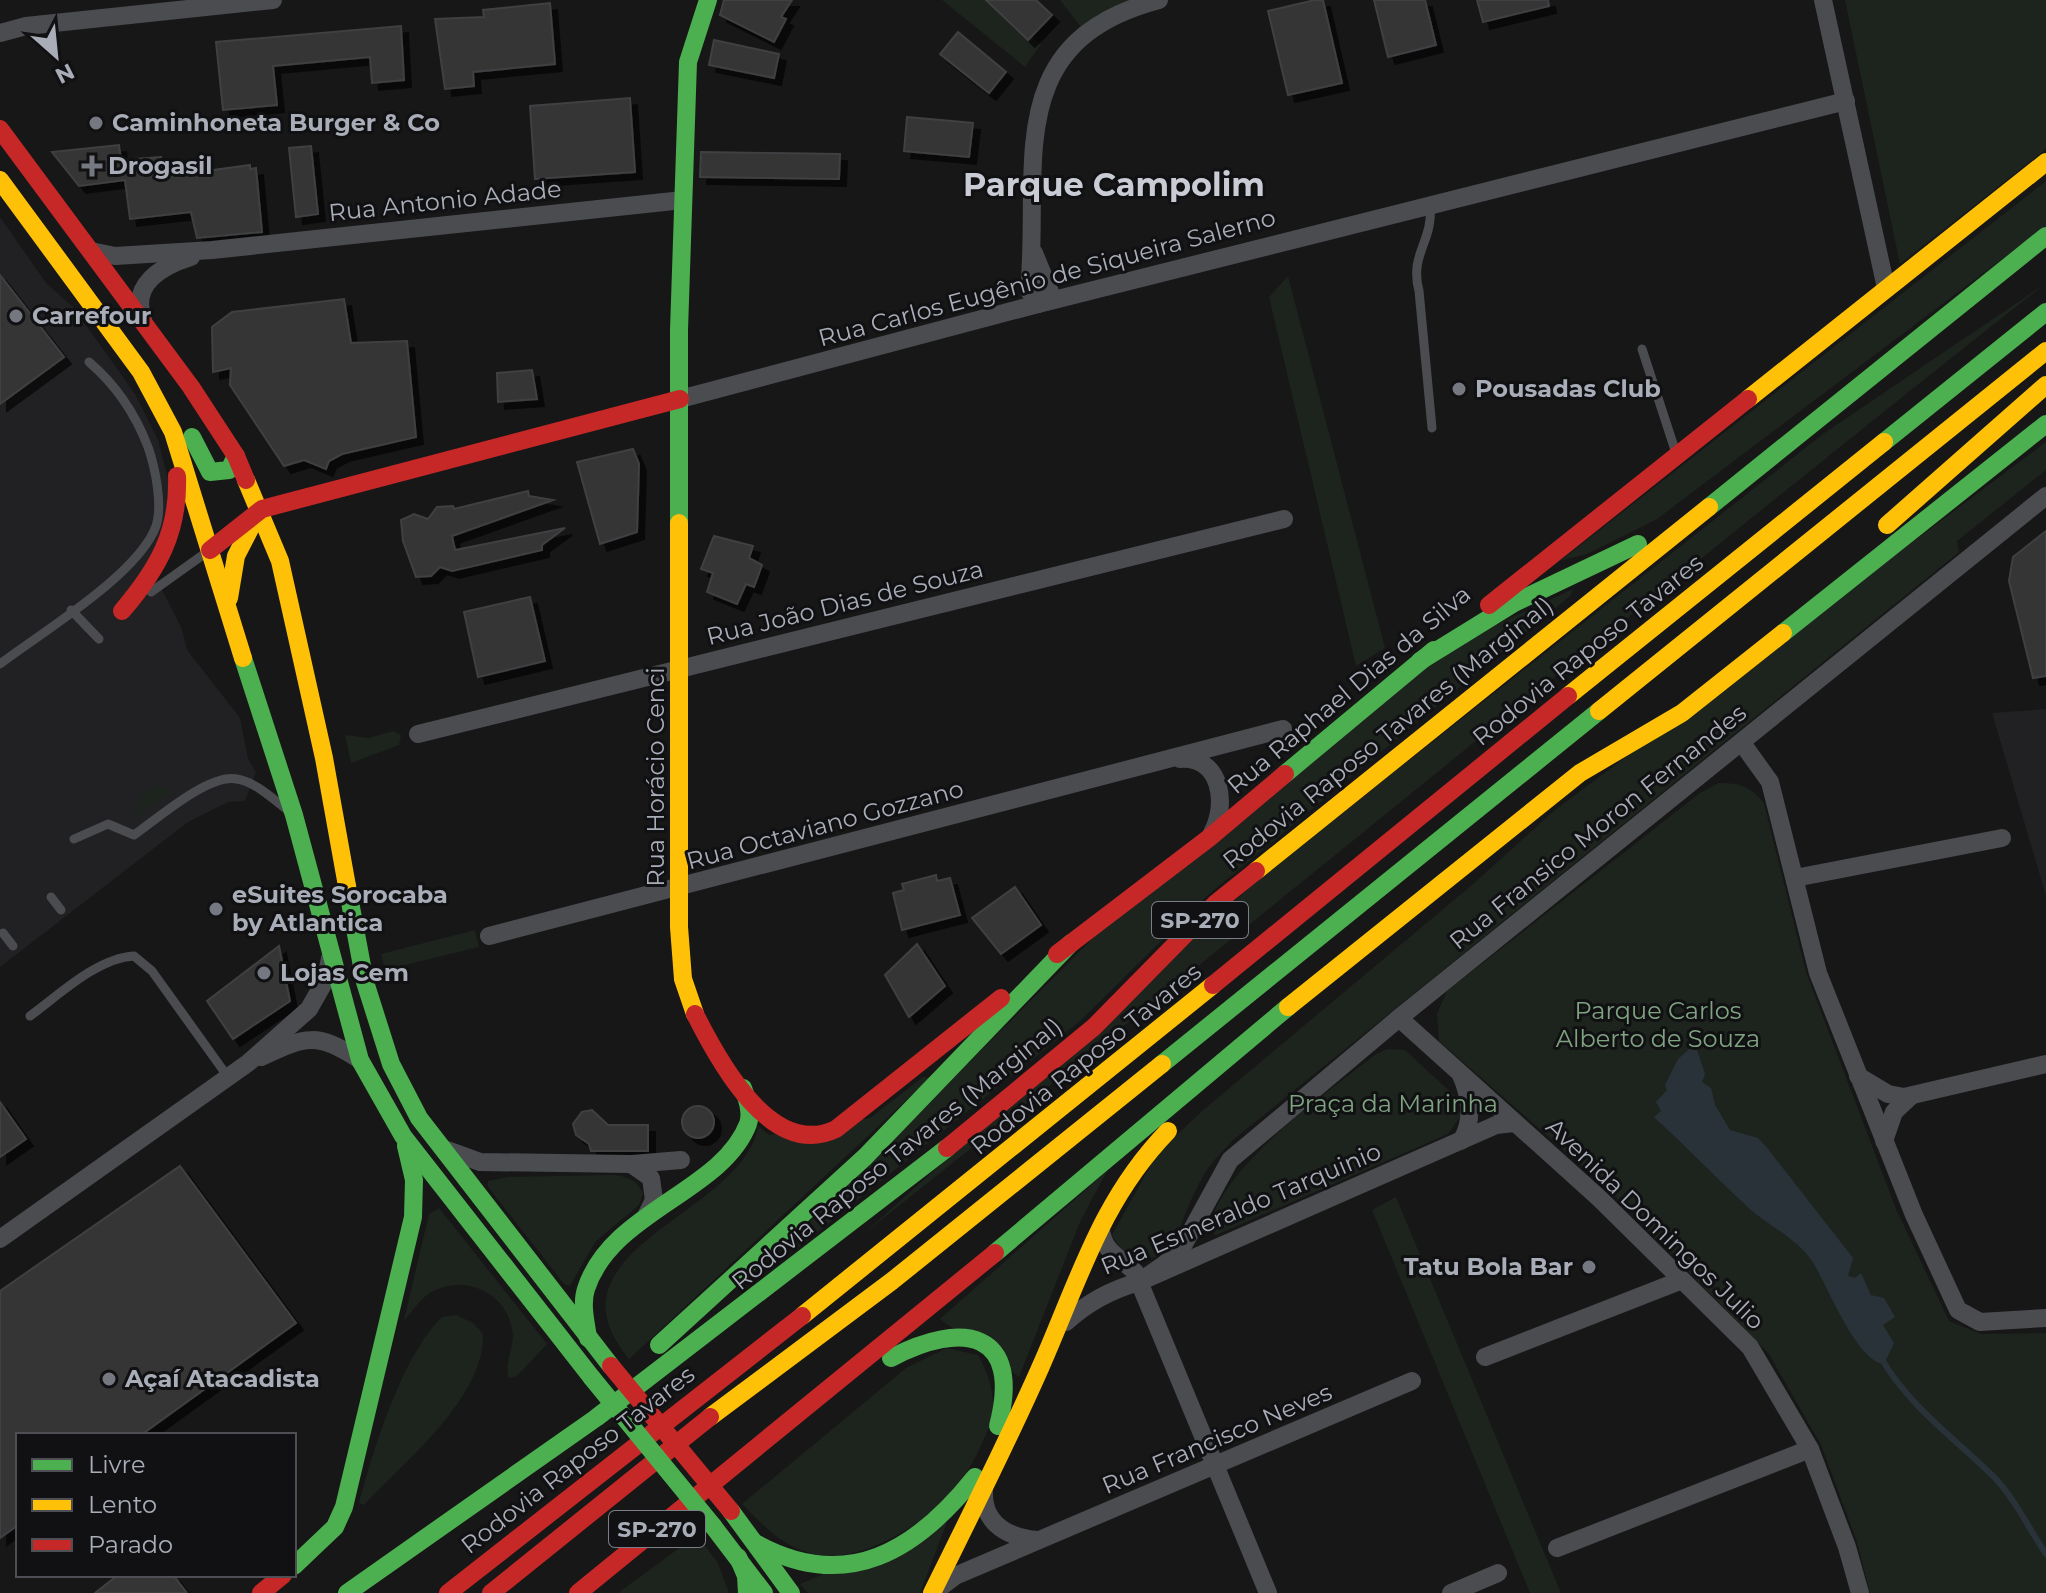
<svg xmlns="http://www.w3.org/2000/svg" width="2046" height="1593" font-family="Montserrat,sans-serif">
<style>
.built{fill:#212123}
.green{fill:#1d241e}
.water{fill:#2a3239}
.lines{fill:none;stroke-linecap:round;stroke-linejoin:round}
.stream{stroke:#2a3239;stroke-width:6}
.building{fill:#353536;stroke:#3f4043;stroke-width:2;filter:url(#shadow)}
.lane{stroke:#4b4c50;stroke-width:9}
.street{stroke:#4b4c50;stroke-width:18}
.fast{stroke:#4caf50;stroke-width:18}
.slow{stroke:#ffc107;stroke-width:18}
.jam{stroke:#c62828;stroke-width:18}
.fast-bridge{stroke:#4caf50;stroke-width:18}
.jam-bridge{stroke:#c62828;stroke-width:18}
.poi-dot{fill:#757880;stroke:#111113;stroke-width:3}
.labels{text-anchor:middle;stroke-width:6;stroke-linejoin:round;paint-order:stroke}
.shield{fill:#111113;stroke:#7b7e86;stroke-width:2}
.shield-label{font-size:22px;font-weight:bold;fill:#a8adb8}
.poi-label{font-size:24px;font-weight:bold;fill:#a8adb8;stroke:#111113;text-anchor:start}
.street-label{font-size:24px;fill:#a8adb8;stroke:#111113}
.park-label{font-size:24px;fill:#7fa381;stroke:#111113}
.district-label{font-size:32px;font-weight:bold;fill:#c9ccd4;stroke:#111113}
</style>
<defs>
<filter id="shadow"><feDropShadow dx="7" dy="7" stdDeviation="0" flood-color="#0009"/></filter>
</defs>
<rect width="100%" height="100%" fill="#171717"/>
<g class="built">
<polygon points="0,217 46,283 73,307 135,394 158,440 169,483 170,518 148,563 181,627 187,650 240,718 248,759 256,772 245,801 228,802 188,822 0,967"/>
<polygon points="2046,709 2046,896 1992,713"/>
</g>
<g class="green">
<polygon points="942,0 986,0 1041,44 1025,67"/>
<polygon points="1060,0 1136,0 1106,11 1081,27"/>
<polygon points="1845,0 2046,0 2046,149 1900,264"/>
<polygon points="2046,181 2046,226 1657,519 1587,554 1560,561"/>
<polygon points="1288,276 1385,648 1356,666 1269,297"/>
<path d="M 2046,283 C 1648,597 1259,921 862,1235 L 1266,873 L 1823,434 Z"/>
<path d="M 2046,442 L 2046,470 L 1957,541 L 1959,552 L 1233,1140 C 1224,1150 1212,1161 1205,1173 C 1198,1185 1191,1199 1186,1212 C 1177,1234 1174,1258 1145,1258 C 1128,1257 1120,1249 1112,1235 L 1157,1154 L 1202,1111 L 1472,885 L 1555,810 Z"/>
<polygon points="1573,589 1570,596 1209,894 1080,1021 794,1251 784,1248 1100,931 1458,642"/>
<polygon points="393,731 401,735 399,745 351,763 345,735 369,738"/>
<path d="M 1719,783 C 1740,783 1750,786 1764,803 L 1806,972 L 1896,1209 L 1949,1321 L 1981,1334 L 2046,1333 L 2046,1593 L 1870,1593 L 1857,1542 L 1821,1445 L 1769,1354 L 1604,1185 L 1439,1041 L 1437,1014 L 1447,991 L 1700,793 Z"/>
<path d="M 161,786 L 170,792 L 134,819 C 136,802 142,787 161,786 Z"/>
<polygon points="475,930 479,947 385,970 381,954"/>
<path d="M 1387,1049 L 1405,1050 L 1456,1097 L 1460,1117 L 1448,1134 L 1216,1235 L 1210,1232 C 1213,1171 1331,1090 1376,1054 Z"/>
<path d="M 923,1077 L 930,1078 L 629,1359 C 537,1249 745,1214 758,1126 L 769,1135 L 870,1118 Z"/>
<polygon points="1107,1171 1080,1222 1019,1377 940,1319"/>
<path d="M 614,1175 C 629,1177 636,1180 643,1193 L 639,1205 L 595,1242 L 570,1286 L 565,1285 L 488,1187 L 488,1181 L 508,1177 Z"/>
<polygon points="1396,1197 1561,1593 1530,1593 1372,1210"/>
<path d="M 439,1208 L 547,1344 L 517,1376 L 509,1378 C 503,1364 516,1345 512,1329 C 505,1290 462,1274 430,1293 C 420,1299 412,1312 404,1320 L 429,1214 Z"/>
<path d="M 456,1315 L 473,1323 L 483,1334 C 485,1397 405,1461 364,1505 L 359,1503 C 374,1448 402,1356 442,1317 Z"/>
<path d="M 947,1348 L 978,1355 C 988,1372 997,1398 992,1419 C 988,1433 968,1474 959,1485 C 928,1522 860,1567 810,1553 C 780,1545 763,1525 742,1504 L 906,1368 Z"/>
<polygon points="947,1522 920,1593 808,1593 800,1584"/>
<polygon points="697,1535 718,1563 729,1593 618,1593"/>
</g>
<path class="water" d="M 1695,1044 L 1705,1074 L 1702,1082 L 1711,1088 L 1715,1105 L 1730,1130 L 1758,1138 L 1768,1149 L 1853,1258 L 1848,1276 L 1855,1278 L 1861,1273 L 1871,1295 L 1884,1298 L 1895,1317 L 1883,1325 L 1894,1343 L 1884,1364 C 1856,1361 1827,1284 1812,1261 C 1796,1238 1772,1228 1751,1210 C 1718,1180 1687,1147 1654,1117 L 1661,1111 L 1656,1102 L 1667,1090 L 1665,1085 L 1678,1059 Z"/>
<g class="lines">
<path class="stream" d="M 1881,1358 C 1910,1407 1953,1437 1993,1476 C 2014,1497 2029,1529 2046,1554"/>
</g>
<g class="building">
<polygon points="724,0 792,0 781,17 786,19 774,42 720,15"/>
<polygon points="986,0 1036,0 1052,15 1028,40"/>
<polygon points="1315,0 1323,0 1342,83 1288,95 1268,11"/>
<polygon points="1374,0 1425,0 1436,45 1388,57"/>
<polygon points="1477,0 1548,0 1549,6 1483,22"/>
<polygon points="550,3 555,64 473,72 474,86 445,89 435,19 484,17 483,10"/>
<polygon points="401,26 404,80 372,83 370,57 273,66 277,105 223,110 216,42"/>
<polygon points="958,32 1006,72 989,93 940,54"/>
<polygon points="714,40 779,54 774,78 709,65"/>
<polygon points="630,98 635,172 535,179 530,106"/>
<polygon points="907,117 973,123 969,157 904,151"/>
<polygon points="119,145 121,160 161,157 163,177 250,165 250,169 256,168 262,232 197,238 191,212 130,219 125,180 79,186 52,152"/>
<polygon points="311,146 318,214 296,217 289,148"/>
<polygon points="701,152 840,154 839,179 700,177"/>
<polygon points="0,275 64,357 0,404"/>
<polygon points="344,299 351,343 407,341 416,437 342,454 329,461 326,469 304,460 284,466 230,385 231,368 213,372 212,327 232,312"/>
<polygon points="532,370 537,399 498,402 497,373"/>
<polygon points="633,449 639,464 637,532 600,544 577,462"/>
<polygon points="528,491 529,496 553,500 452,536 455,550 565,528 542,545 542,550 452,571 440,567 431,576 416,577 403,541 401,520 414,514 428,519 437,507 453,506 454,509"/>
<polygon points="2046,531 2046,676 2033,678 2009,581 2013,557"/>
<polygon points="714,536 753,546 749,558 762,565 754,587 746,584 737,604 707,592 713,573 701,569"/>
<polygon points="530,597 545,661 478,677 464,612"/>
<polygon points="936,875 937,881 950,878 960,915 902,930 893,893 904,890 902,884"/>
<polygon points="1015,887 1041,925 1001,954 972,918"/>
<polygon points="917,944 945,986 909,1017 885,975"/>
<polygon points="279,946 290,1001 233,1039 207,1001"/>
<polygon points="0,1102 26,1139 0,1157"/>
<circle cx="698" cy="1122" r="16"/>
<polygon points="592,1110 608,1125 648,1125 648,1151 591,1151 589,1144 576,1135 573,1124 582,1112"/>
<polygon points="180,1166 296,1323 141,1435 18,1435 18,1525 0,1538 0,1291"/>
<polygon points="118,1575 173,1575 187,1593 95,1593"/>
</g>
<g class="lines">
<g class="lane">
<path d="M 1430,204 C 1434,242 1409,253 1419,291 L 1432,428"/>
<polyline points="1642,349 1676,453"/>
<polyline points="151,592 207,552"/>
<polyline points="71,610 99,639"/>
<path d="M 0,664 C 42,632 139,574 156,526 C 163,505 155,467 148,447 C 135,413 116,385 89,362"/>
<path d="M 74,839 L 108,824 L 134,835 C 157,819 209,773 237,779 C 255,782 272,798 286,809"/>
<polyline points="51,897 61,910"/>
<polyline points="3,933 13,946"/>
<path d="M 30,1016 C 59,995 97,958 134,956 L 152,971 L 228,1077"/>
</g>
<g class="street">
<polyline points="1823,0 1886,288"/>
<polyline points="0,33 26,26 273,0"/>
<polyline points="91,251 115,256 212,250 683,200"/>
<polyline points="1034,253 1050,292 1045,302"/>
<path d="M 1038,304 L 1029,291 C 1041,167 999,42 1159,0"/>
<path d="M 143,319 C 130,284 162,266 191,257"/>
<polyline points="680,399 1038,304 1846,101"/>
<polyline points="418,734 1284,519"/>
<polyline points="1742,743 1770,782 1818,973 1914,1215 1958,1310 1980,1322 2046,1318"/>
<path d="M 1180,759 C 1221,756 1228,804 1212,833"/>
<polyline points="1795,878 2002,838"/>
<polyline points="489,936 1283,729"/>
<polyline points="1399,1018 1599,1198 1750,1347 1810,1449 1847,1547 1860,1593"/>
<path d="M 261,1057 C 306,1036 317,1032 360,1060"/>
<polyline points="1858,1076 1888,1094 1904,1097 2046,1064"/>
<path d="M 1461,1141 C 1474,1122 1470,1095 1461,1075"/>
<polyline points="1884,1141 1894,1112 1911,1096"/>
<polyline points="447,1150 480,1162 631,1164 651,1178 654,1200 647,1214"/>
<polyline points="632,1164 681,1160"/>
<path d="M 1101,1230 C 1104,1253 1120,1257 1135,1272 L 1268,1593"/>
<polyline points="0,1239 248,1063 309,1009 326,979 330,958"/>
<polyline points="1139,1282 1165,1264 1184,1244 1230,1160 1399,1018 2046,496"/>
<path d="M 1066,1322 C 1088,1302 1110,1290 1139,1282 L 1496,1125 L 1514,1123"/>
<polyline points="1485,1357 1682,1280"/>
<path d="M 984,1492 C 983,1525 1010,1538 1038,1540"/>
<polyline points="1557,1548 1810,1449"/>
<polyline points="942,1586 955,1576 1412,1381"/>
<polyline points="1451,1593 1498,1573"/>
</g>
<g class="fast">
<polyline points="192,437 210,472 229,470 236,456"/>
<polyline points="1884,442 2046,312"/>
<polyline points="1709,507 2046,236"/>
<polyline points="679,523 679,330 688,62 708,0"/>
<polyline points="1783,633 2046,424"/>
<polyline points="243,658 294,815 360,1060 403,1136 592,1378"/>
<polyline points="1420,661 1514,603 1638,544"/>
<polyline points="1285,774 1434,650"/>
<polyline points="347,886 365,982 391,1064 419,1118 611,1366"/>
<polyline points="1162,1064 1599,711"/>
<polyline points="995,1253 1288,1007"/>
<path d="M 588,1338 C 586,1323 581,1304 586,1289 C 611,1211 722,1192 748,1124 C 752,1112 747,1099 743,1088"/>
<polyline points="659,1345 865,1157 1071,943"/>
<path d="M 891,1358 C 963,1320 1023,1331 998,1426"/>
<polyline points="731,1511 791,1593"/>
<polyline points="713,1526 764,1593"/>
<path d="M 757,1544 C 847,1593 916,1551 975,1477"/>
<polyline points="738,1557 746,1576 747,1593"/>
<polyline points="294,1566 335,1527 344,1507 413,1217 414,1180 406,1146"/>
<polyline points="347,1593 596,1418 947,1148"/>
</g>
<g class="slow">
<polyline points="0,180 141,372 173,432 243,658"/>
<polyline points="1748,399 2046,162"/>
<polyline points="246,480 280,561 324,758 347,886"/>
<polyline points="679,523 679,927 683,979 695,1014"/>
<polyline points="1887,525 2046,385"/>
<polyline points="229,598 236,556 255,519"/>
<polyline points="1568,696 1884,442"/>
<polyline points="1599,711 2046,351"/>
<polyline points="1256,871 1709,507"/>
<polyline points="1288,1007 1580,773 1682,713 1783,633"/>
<polyline points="802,1316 1213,985"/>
<polyline points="710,1417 892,1281 1162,1064"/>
<path d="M 932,1593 C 969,1518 1007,1443 1041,1366 C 1079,1280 1101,1200 1168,1131"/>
</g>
<g class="jam">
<polyline points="0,129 191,387 236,456 246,480"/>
<polyline points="210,550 262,509 680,399"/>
<polyline points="1489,605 1748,399"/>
<path d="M 122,611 C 158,569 179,532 177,476"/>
<polyline points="1057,954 1209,838 1285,774"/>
<polyline points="1213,985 1568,696"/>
<path d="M 695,1014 C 719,1062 772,1160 836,1129 L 1001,998"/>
<polyline points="947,1148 1094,1027 1216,903 1256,871"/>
<polyline points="261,1593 283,1575"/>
<polyline points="448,1593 802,1316"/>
<polyline points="491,1593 710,1417"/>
<polyline points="578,1593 995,1253"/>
</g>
<polyline class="fast-bridge" points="592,1378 713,1526"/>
<polyline class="jam-bridge" points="611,1366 731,1511"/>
</g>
<g class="poi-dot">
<circle cx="96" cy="123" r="8"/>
<path d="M88 154h8v8h8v8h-8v8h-8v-8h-8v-8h8z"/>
<circle cx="16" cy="316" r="8"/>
<circle cx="1459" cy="389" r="8"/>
<circle cx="216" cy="909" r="8"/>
<circle cx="264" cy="973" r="8"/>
<circle cx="1589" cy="1267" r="8"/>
<circle cx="109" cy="1379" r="8"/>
</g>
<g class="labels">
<g class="shield">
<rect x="1152" y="902" width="96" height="36" rx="6"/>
<rect x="609" y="1511" width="96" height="36" rx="6"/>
</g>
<g class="shield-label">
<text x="1200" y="928">SP-270</text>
<text x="657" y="1537">SP-270</text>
</g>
<g class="poi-label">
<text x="112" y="131">Caminhoneta Burger &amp; Co</text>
<text x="108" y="174">Drogasil</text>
<text x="32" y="324">Carrefour</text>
<text x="1475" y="397">Pousadas Club</text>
<text x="232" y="903">eSuites Sorocaba<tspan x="232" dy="28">by Atlantica</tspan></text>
<text x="280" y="981">Lojas Cem</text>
<text x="1573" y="1275" text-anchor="end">Tatu Bola Bar</text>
<text x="125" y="1387">Açaí Atacadista</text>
</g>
<g class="street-label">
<text transform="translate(445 201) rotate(-6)" y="8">Rua Antonio Adade</text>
<text transform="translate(1047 278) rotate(-15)" y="8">Rua Carlos Eugênio de Siqueira Salerno</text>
<text transform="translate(845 603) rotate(-14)" y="8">Rua João Dias de Souza</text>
<text transform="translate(1588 650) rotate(-39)" y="8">Rodovia Raposo Tavares</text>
<text transform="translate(1349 690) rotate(-40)" y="8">Rua Raphael Dias da Silva</text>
<text transform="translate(1388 733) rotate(-39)" y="8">Rodovia Raposo Tavares (Marginal)</text>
<text transform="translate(656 777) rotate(-90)" y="8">Rua Horácio Cenci</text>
<text transform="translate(825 825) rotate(-15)" y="8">Rua Octaviano Gozzano</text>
<text transform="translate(1598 827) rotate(-39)" y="8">Rua Fransico Moron Fernandes</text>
<text transform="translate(1086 1059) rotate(-39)" y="8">Rodovia Raposo Tavares</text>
<text transform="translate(897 1154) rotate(-39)" y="8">Rodovia Raposo Tavares (Marginal)</text>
<text transform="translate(1241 1209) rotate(-23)" y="8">Rua Esmeraldo Tarquinio</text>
<text transform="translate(1655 1224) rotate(44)" y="8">Avenida Domingos Julio</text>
<text transform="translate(1217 1439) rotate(-23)" y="8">Rua Francisco Neves</text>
<text transform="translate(578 1460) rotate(-38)" y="8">Rodovia Raposo Tavares</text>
</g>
<g class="park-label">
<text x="1658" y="1019">Parque Carlos<tspan x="1658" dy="28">Alberto de Souza</tspan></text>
<text x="1393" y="1112">Praça da Marinha</text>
</g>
<g class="district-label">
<text x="1114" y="196">Parque Campolim</text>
</g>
</g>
<rect x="16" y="1433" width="280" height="144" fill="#111113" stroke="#4d4f55" stroke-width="2"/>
<rect x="32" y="1459" width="40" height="12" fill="#4caf50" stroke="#4d4f55" stroke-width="2"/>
<text x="88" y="1473" font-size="24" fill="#a8adb8">Livre</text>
<rect x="32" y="1499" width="40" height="12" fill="#ffc107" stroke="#4d4f55" stroke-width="2"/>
<text x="88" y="1513" font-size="24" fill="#a8adb8">Lento</text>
<rect x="32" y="1539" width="40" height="12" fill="#c62828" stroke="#4d4f55" stroke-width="2"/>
<text x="88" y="1553" font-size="24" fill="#a8adb8">Parado</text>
<g transform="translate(56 56) rotate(153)" stroke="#111113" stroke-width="6" paint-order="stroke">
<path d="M0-6L14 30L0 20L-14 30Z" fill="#a8adb8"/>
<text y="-12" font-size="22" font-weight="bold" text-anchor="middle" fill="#a8adb8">N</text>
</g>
</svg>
